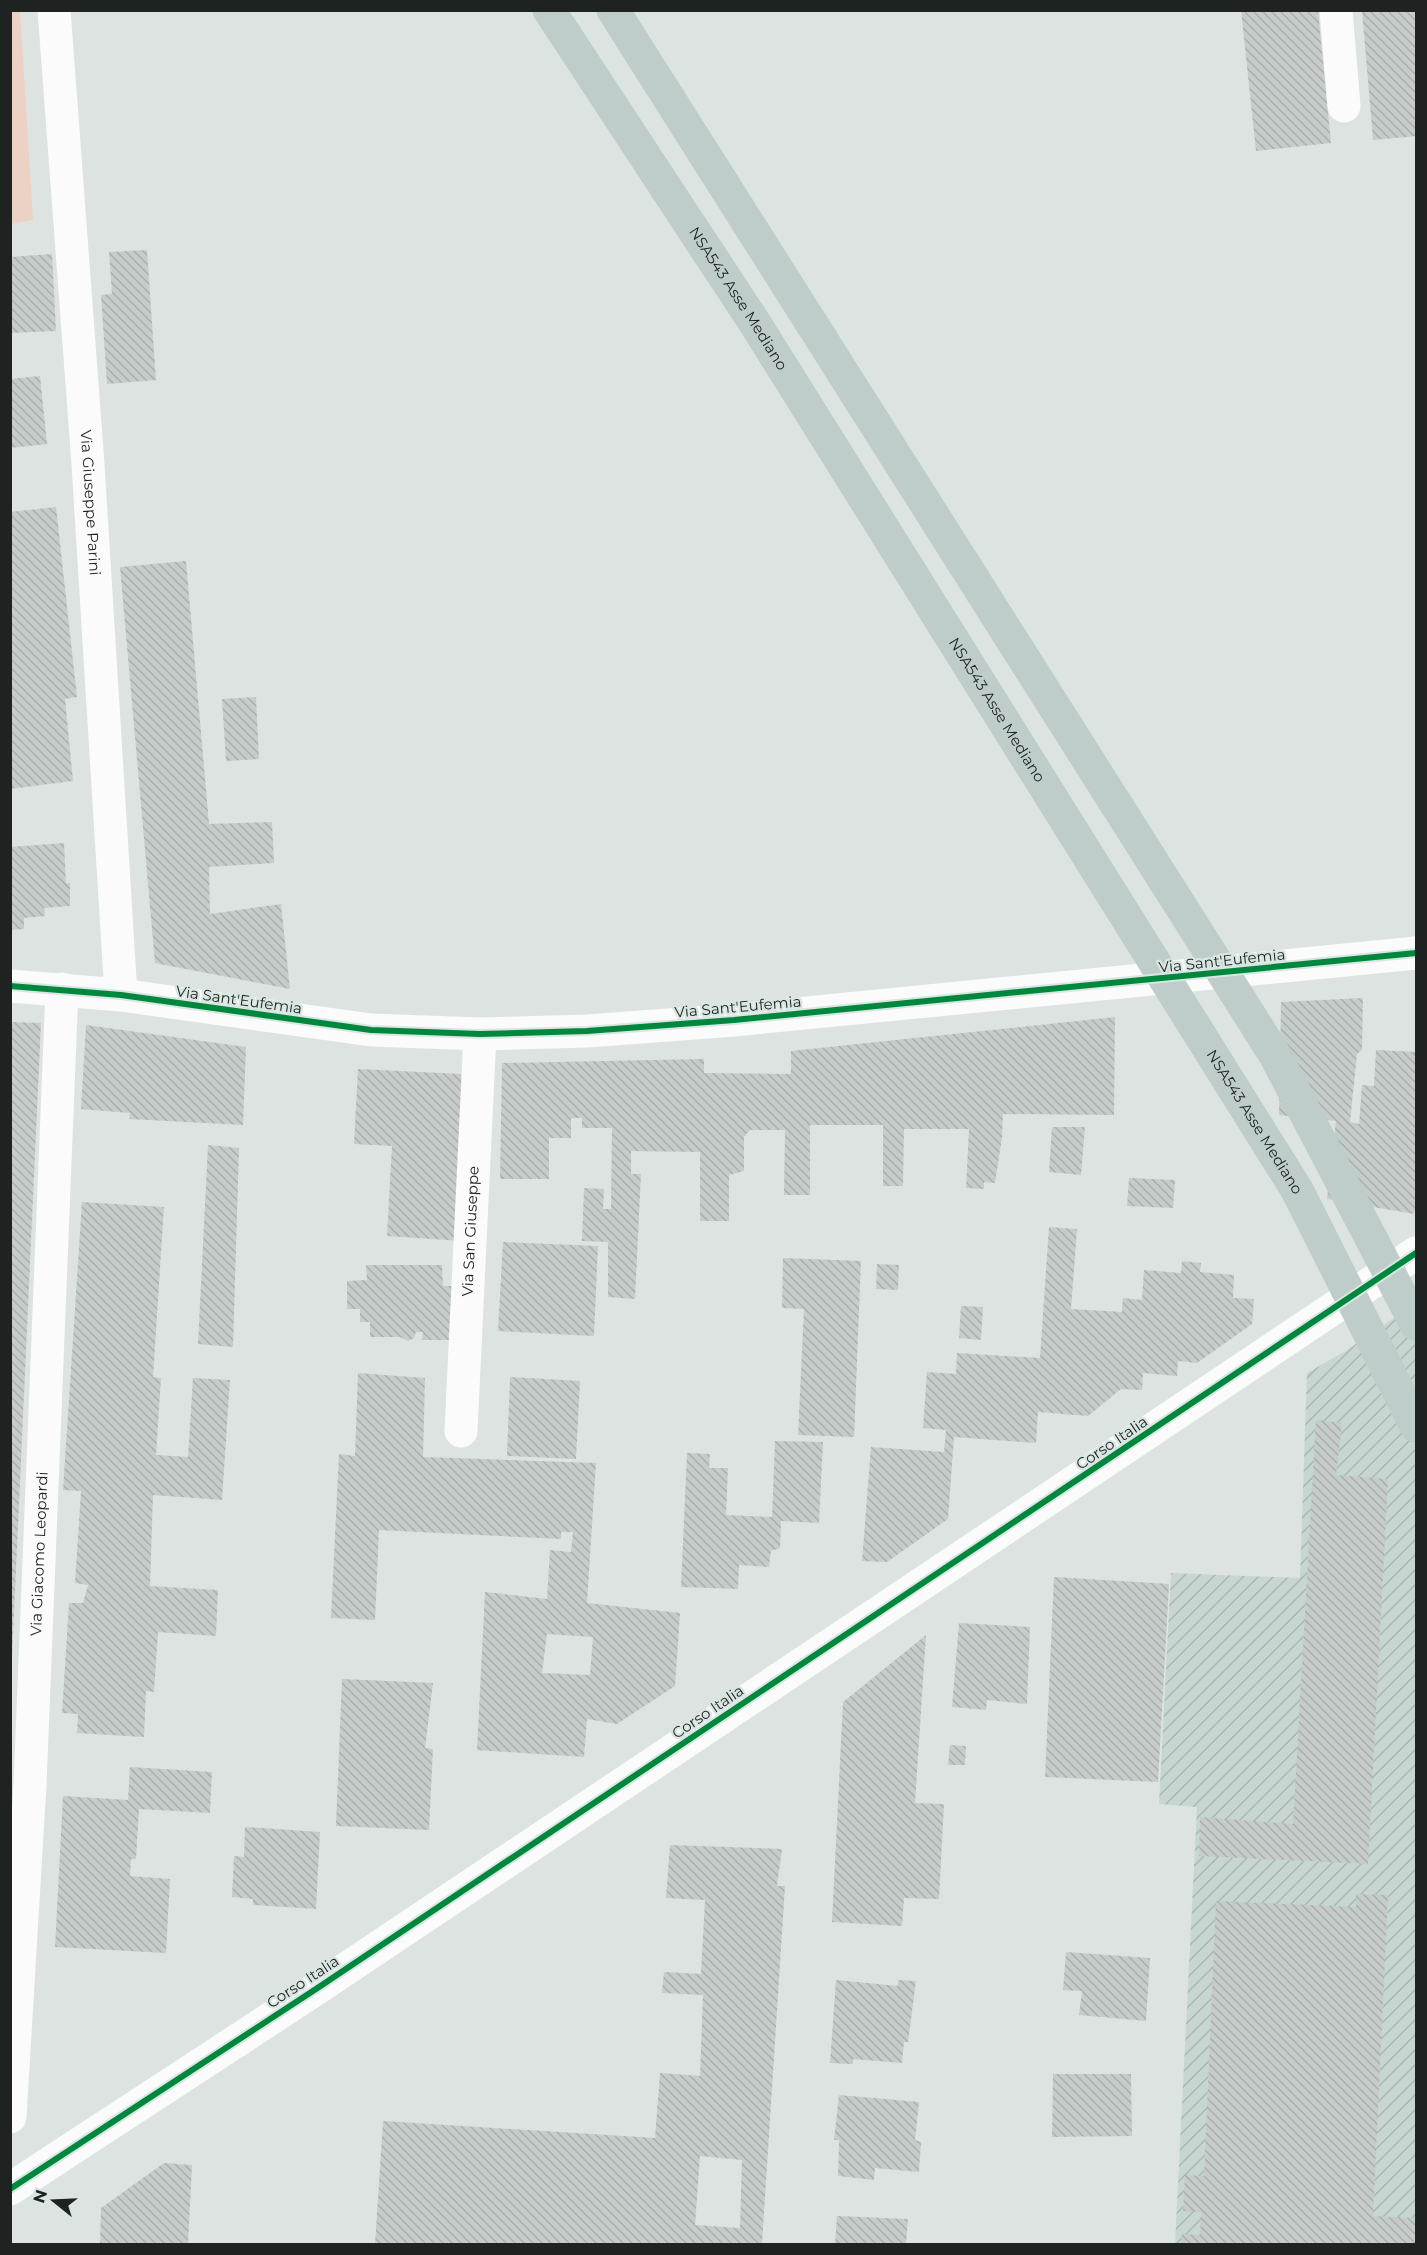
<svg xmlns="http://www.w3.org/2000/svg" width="1427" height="2255" font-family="Montserrat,sans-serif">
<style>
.industrial{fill:url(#industrial-furrows)}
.grass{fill:#ebd2c4}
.building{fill:url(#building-back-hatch);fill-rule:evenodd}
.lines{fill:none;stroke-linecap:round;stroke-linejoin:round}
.minor{stroke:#fafbfa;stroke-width:33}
.highway{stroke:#becdc9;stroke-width:33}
.cycleway-casing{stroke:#d9e6e2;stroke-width:10}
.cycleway{stroke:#00873e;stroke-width:6}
.labels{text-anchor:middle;stroke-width:4.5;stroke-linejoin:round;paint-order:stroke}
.street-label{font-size:15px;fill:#1e2321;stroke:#d9e6e2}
</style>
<defs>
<pattern id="industrial-furrows" width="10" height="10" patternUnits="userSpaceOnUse" patternTransform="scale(1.5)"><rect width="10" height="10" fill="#c7d6d1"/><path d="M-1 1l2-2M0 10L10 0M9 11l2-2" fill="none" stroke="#aab7b3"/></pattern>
<pattern id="building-back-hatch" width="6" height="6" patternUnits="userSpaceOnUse" patternTransform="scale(1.5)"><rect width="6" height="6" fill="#c6ccca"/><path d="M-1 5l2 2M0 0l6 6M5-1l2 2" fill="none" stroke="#aaafad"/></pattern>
</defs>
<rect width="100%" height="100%" fill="#dce3e1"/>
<polygon class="industrial" points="1416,1303 1416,2244 1175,2244 1197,1807 1159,1804 1171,1573 1300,1578 1307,1373 1344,1352"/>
<polygon class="grass" points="20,11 33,220 11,224 10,11"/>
<g class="building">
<polygon points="1241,10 1318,10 1331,143 1256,151"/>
<polygon points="1362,10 1416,10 1416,136 1373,140"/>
<polygon points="147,250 156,380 107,384 101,295 112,294 109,252"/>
<polygon points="52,254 56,331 10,333 10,257"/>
<polygon points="40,376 47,444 10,448 10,379"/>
<polygon points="56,507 77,697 65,699 73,781 10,789 10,512"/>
<polygon points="186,561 209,824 272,822 274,863 209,867 210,914 281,904 290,989 155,963 120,567"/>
<polygon points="256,697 259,759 226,761 222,699"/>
<polygon points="64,843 66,883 70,883 70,906 44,908 45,916 24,918 24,929 10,930 10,847"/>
<polygon points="1363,998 1362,1050 1357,1054 1350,1122 1359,1124 1362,1085 1374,1086 1376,1050 1416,1052 1416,1204 1414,1214 1327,1199 1336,1121 1279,1115 1281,1002"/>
<polygon points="1115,1017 1114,1115 1003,1114 1002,1137 995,1183 984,1182 984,1189 966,1188 969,1129 904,1129 903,1186 883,1186 883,1125 810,1125 810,1195 784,1195 785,1130 750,1130 744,1137 744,1171 729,1175 729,1221 700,1221 700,1152 631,1151 631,1174 641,1174 635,1299 608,1297 608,1242 582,1241 584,1188 604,1189 603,1209 611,1209 612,1128 582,1128 582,1118 571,1118 571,1138 549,1138 549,1179 500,1179 502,1063 704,1059 704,1073 791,1074 791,1051"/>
<polygon points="10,1022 41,1023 12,1657 10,1657"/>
<polygon points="86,1025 246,1047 243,1125 129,1119 130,1113 81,1109"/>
<polygon points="358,1069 461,1074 470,1083 462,1241 387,1236 392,1146 354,1144"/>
<polygon points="1052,1127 1085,1127 1081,1175 1049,1172"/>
<polygon points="208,1145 239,1148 233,1347 198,1344"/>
<polygon points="1129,1178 1175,1180 1173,1208 1127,1206"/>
<polygon points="82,1202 164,1207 153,1377 161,1378 156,1455 188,1457 193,1378 230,1380 222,1500 153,1495 150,1586 218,1590 216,1636 158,1632 154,1692 146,1691 144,1737 77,1733 78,1714 62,1713 69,1603 83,1603 88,1585 75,1583 81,1491 63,1490"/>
<polygon points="1049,1227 1077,1229 1071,1309 1122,1312 1123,1298 1142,1300 1144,1270 1181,1273 1182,1261 1201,1263 1200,1272 1234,1275 1233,1298 1254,1299 1252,1324 1197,1363 1178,1361 1177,1376 1143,1373 1142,1390 1121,1389 1088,1416 1038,1412 1036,1443 954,1437 948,1519 887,1562 862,1561 871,1447 944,1452 946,1430 923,1428 927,1372 956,1374 957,1353 1040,1358"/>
<polygon points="503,1242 598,1246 594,1336 498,1331"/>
<polygon points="783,1258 861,1261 854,1437 798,1435 804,1309 782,1308"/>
<polygon points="877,1264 899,1265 898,1290 876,1289"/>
<polygon points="366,1265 442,1265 443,1286 456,1286 453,1340 422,1340 423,1332 416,1332 414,1338 408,1341 400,1337 370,1337 370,1322 360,1322 360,1309 347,1309 347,1281 367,1280"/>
<polygon points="961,1306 983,1307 981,1340 959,1338"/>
<path d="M 358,1373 L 425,1378 L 423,1457 L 596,1463 L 587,1603 L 680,1613 L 675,1686 L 617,1724 L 587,1719 L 584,1757 L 477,1750 L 485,1592 L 547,1599 L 550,1550 L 571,1552 L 573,1532 L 561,1532 L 561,1539 L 379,1530 L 375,1620 L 331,1618 L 339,1454 L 355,1456 ZM 547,1634 L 593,1637 L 590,1675 L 542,1673 Z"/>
<polygon points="510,1377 580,1381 576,1459 507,1456"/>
<polygon points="1316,1420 1342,1423 1336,1475 1388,1479 1368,1864 1199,1856 1200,1817 1293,1824"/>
<polygon points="775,1441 823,1442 819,1523 781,1521 780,1548 771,1551 769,1567 739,1565 738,1589 681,1587 687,1453 710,1454 709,1468 728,1468 726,1515 772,1517"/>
<polygon points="1054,1577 1169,1584 1158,1782 1045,1777"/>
<polygon points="959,1623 1030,1627 1027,1704 987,1700 986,1710 952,1707"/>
<polygon points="926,1635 915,1803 944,1804 939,1899 904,1898 902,1926 832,1922 843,1702"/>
<polygon points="342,1679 433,1683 425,1748 433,1749 429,1830 336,1826"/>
<polygon points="950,1745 966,1746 965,1765 948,1765"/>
<polygon points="130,1767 212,1772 210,1813 139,1809 136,1859 131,1859 130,1876 170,1879 166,1953 55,1947 63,1796 128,1800"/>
<polygon points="245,1827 320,1832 316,1909 253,1905 253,1899 232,1897 234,1856 244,1857"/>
<path d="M 670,1845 L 782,1849 L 777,1886 L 785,1886 L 762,2244 L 375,2244 L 383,2121 L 655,2138 L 660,2073 L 700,2076 L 703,1995 L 662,1993 L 664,1972 L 701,1974 L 705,1900 L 666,1898 ZM 700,2156 L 742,2160 L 740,2228 L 695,2225 Z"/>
<polygon points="1356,1894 1388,1895 1373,2216 1416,2218 1416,2244 1181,2244 1182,2234 1200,2235 1201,2212 1183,2211 1185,2175 1204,2176 1216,1901 1356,1907"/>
<polygon points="1066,1952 1150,1958 1146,2021 1079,2015 1082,1991 1063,1990"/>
<polygon points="836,1980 898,1986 898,1980 916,1981 908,2042 904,2042 902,2063 853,2059 853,2064 830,2063"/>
<polygon points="1053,2074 1131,2074 1132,2136 1052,2137"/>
<polygon points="839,2095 919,2102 915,2140 921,2142 919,2172 875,2168 874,2180 838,2176 839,2140 834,2140"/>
<polygon points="164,2163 192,2165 188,2244 100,2244 101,2208"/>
<polygon points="837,2216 908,2219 906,2244 835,2244"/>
</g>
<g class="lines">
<g class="minor">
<path id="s1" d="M 54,10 L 88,464 L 121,995"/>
<polyline points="1336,10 1344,106"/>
<polyline points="10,986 121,995 371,1030 480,1034 587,1031 734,1020 1416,953"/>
<path id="s2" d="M 461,1431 L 480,1034"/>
<path id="s3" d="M 10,2117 L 30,1785 L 62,989"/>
<polyline points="10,2189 316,1989 1416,1253"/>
</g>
<g class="highway">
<path id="s4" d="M 549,10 L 756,325 L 1297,1190 L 1416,1426"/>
<polyline points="613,10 1275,1055 1416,1324"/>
</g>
<g class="cycleway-casing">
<g id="cycleway">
<polyline points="10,986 121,995 371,1030 480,1034 587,1031 734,1020 1416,953"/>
<polyline points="10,2189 316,1989 1416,1253"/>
</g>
</g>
<use href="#cycleway" class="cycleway"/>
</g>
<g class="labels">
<g class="street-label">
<text dy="5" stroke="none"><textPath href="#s4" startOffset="345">NSA543 Asse Mediano</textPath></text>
<text dy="5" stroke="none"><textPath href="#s1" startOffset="494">Via Giuseppe Parini</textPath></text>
<text dy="5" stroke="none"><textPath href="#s4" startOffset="831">NSA543 Asse Mediano</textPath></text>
<text transform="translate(1222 961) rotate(-6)" y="5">Via Sant'Eufemia</text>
<text transform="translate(239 1000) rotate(8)" y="5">Via Sant'Eufemia</text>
<text transform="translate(738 1007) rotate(-5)" y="5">Via Sant'Eufemia</text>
<text dy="5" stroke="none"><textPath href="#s4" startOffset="1317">NSA543 Asse Mediano</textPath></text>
<text dy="5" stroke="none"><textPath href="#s2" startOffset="200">Via San Giuseppe</textPath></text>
<text transform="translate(1112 1443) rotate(-34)" y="5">Corso Italia</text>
<text dy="5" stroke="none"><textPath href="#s3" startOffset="564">Via Giacomo Leopardi</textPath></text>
<text transform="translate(708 1712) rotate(-34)" y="5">Corso Italia</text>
<text transform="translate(303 1982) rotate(-33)" y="5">Corso Italia</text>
</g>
</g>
<rect width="1427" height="2255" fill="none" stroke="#1e2321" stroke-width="24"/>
<g transform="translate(54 2201) rotate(288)" stroke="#d9e6e2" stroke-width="4.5" paint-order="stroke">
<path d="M0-4.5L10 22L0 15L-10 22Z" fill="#1e2321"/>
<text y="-9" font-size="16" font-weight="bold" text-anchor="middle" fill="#1e2321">N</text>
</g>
</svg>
